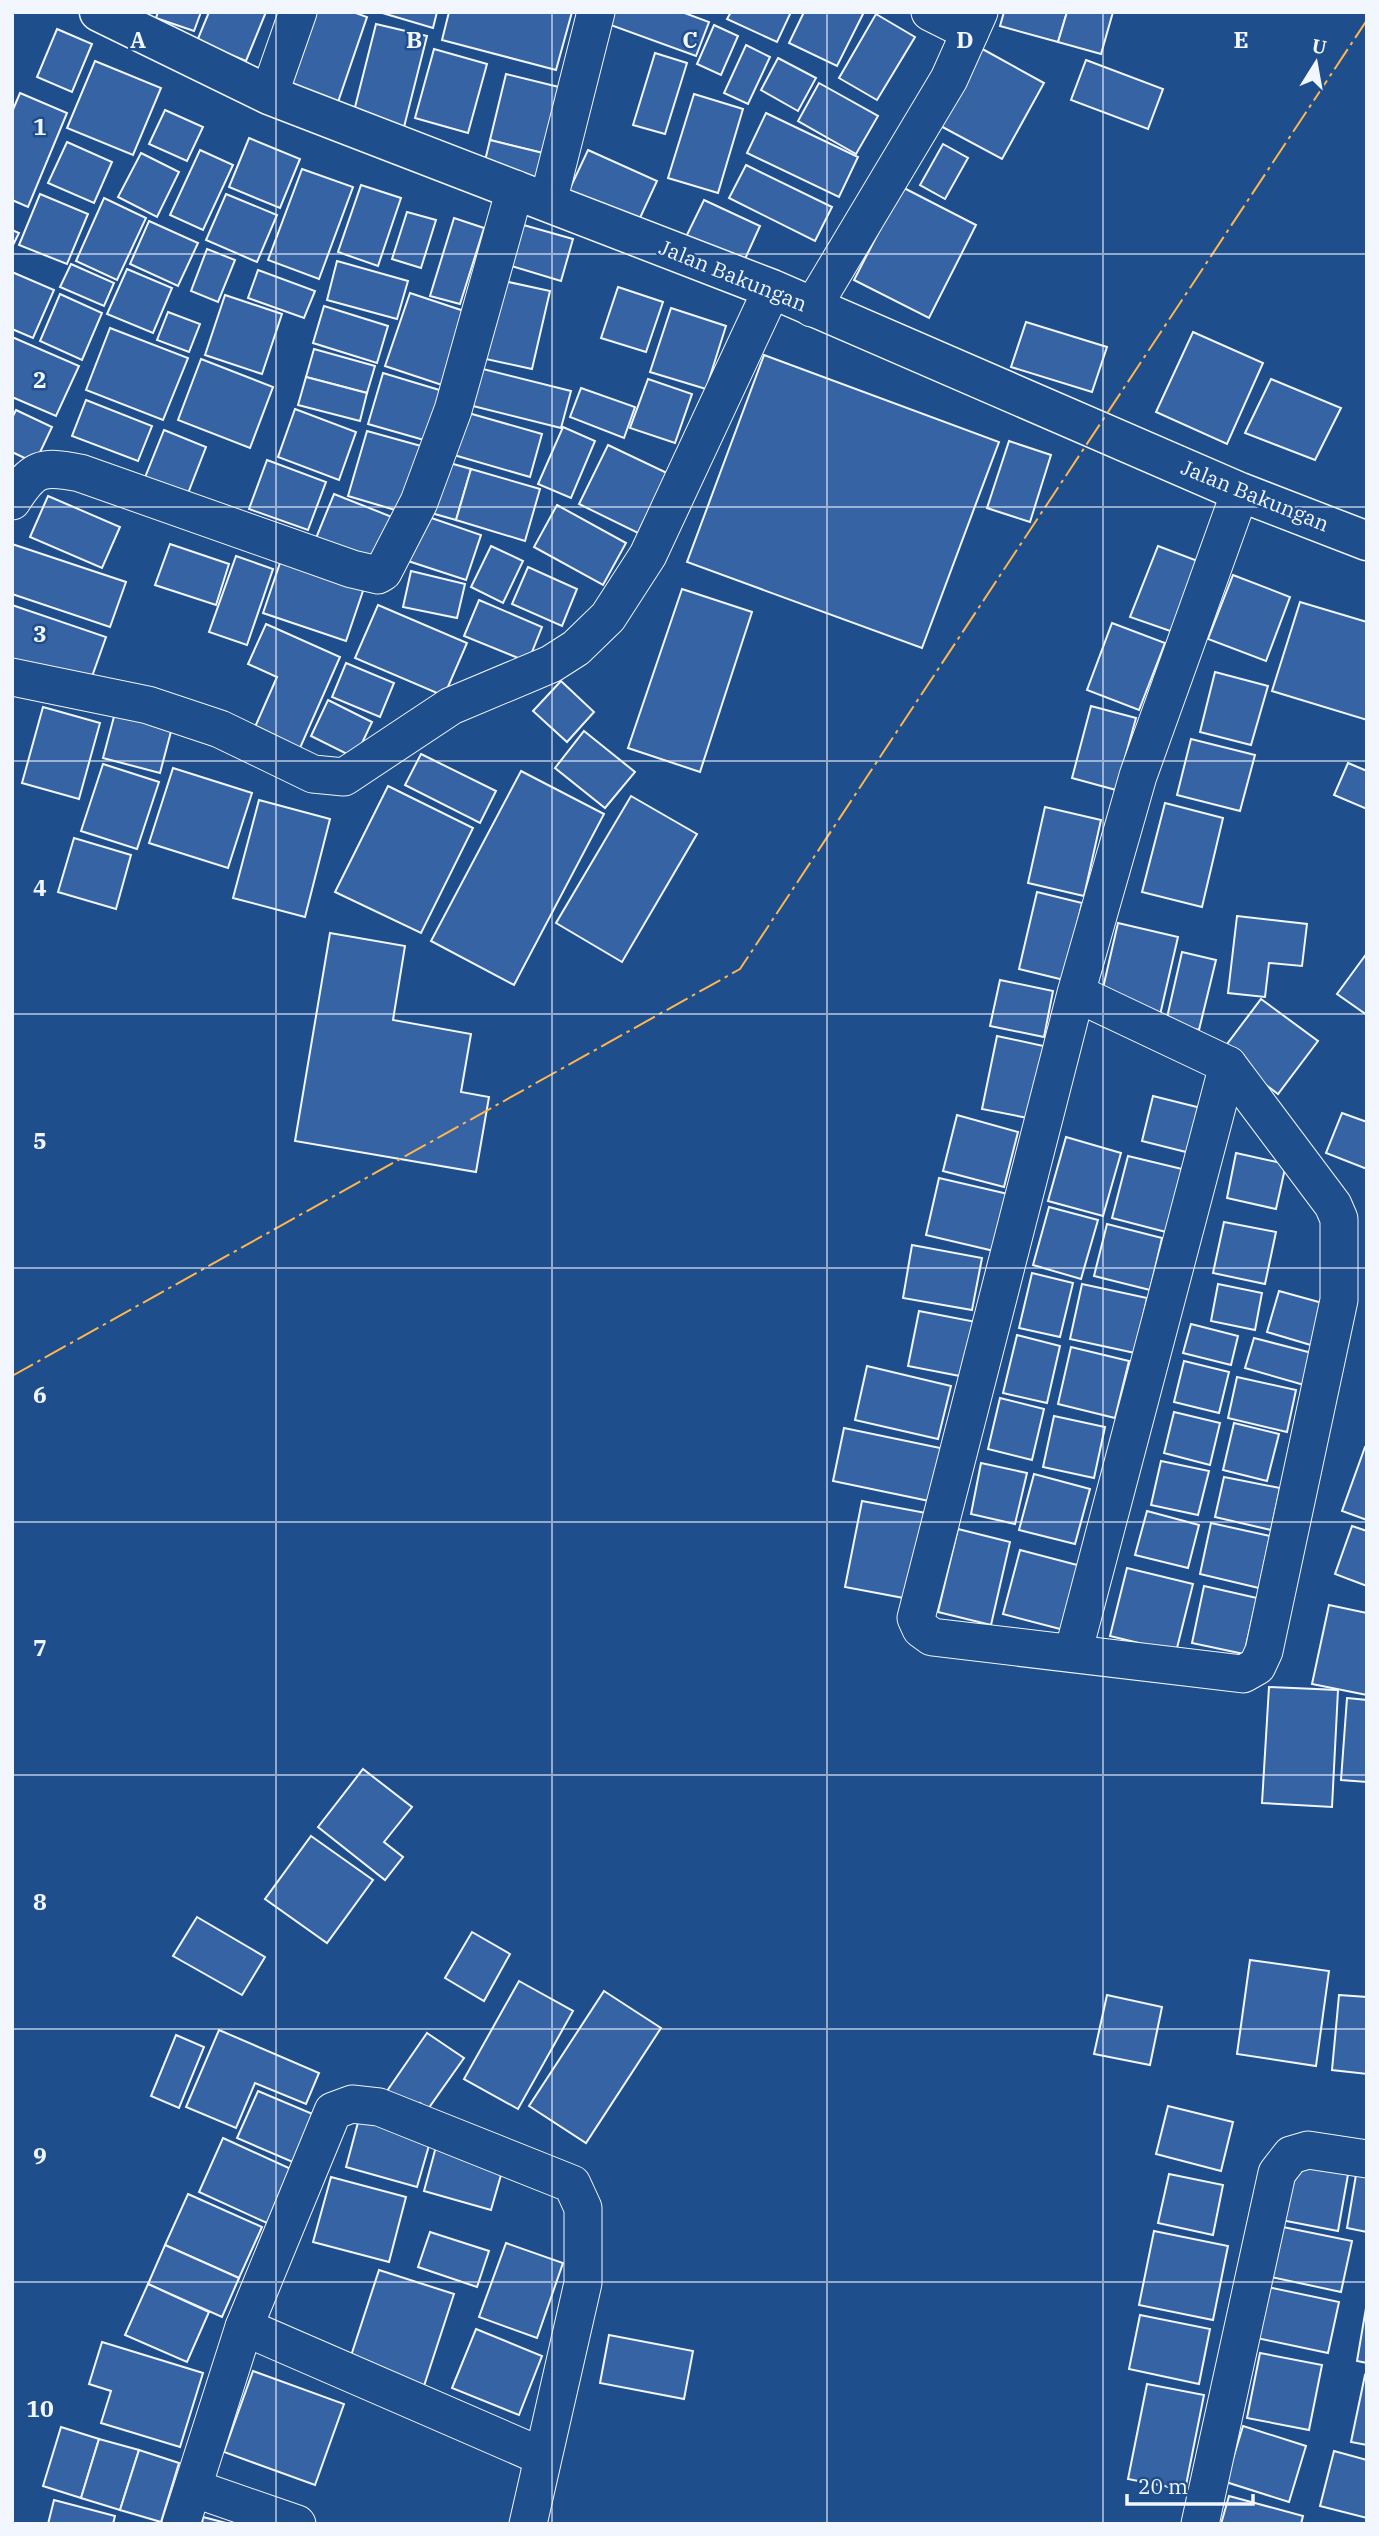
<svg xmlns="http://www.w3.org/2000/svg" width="1379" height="2536" font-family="'IBM Plex Serif',serif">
	<rect width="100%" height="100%" fill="#1f4e8c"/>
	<g fill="#3563a3" stroke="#f2f6ff" stroke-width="2">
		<path d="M158,12H201L194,31L156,18Z"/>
		<path d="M209,12H266L246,61L197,41Z"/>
		<path d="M306,12H353L367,17L337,105L281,87Z"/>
		<path d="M379,12H437L433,28Z"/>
		<path d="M449,12H572L556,70L442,40Z"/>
		<path d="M609,12H682L709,22L696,56L605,23Z"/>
		<path d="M731,12H791L777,42L727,19Z"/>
		<path d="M804,12H864L837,66L789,43Z"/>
		<path d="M1004,12H1067L1058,42L1000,26Z"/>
		<path d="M1067,12H1113L1101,54L1058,42Z"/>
		<path d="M876,14L915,37L877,100L839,78Z"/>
		<path d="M376,24L427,36L403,131L352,119Z"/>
		<path d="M714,25L738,36L721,75L697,64Z"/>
		<path d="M57,29L92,44L72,92L37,77Z"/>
		<path d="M746,45L770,57L748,104L724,93Z"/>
		<path d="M977,46L1044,83L1002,159L935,123Z"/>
		<path d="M434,49L487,64L468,133L415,118Z"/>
		<path d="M655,53L687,63L665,134L633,125Z"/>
		<path d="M778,58L816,78L798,111L761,90Z"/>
		<path d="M1086,60L1163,89L1148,129L1071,100Z"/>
		<path d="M95,61L161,88L133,155L67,128Z"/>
		<path d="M506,74L563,88L547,154L490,140Z"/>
		<path d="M819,83L878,116L856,154L798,121Z"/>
		<path d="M20,93L67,113L28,207L12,200V112Z"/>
		<path d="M694,94L743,109L718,193L668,178Z"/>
		<path d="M165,110L203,127L187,161L149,144Z"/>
		<path d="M766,113L858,157L839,197L747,153Z"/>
		<path d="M249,138L300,159L280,208L229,187Z"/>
		<path d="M490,140L547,154L539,187L482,173Z"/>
		<path d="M67,142L112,162L94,203L48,183Z"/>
		<path d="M943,144L968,158L945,199L920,185Z"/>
		<path d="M200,150L233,165L203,230L170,215Z"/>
		<path d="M588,150L657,181L634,231L565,199Z"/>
		<path d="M141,153L179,172L157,217L118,197Z"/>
		<path d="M746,165L832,207L815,241L729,198Z"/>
		<path d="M302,169L353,187L319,279L268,260Z"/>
		<path d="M361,185L401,198L378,266L338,252Z"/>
		<path d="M902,187L976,225L929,318L854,280Z"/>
		<path d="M40,194L88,214L67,264L19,245Z"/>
		<path d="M226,194L277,215L257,262L206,240Z"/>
		<path d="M104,198L146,218L117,280L76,261Z"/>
		<path d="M704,200L760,226L740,270L683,243Z"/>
		<path d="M407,212L436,220L421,268L392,259Z"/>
		<path d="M454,218L484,228L460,304L430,296Z"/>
		<path d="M149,221L198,243L178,286L130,264Z"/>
		<path d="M520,224L573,239L561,281L508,265Z"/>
		<path d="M12,230L19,233L12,247Z"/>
		<path d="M207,249L235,260L218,302L191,291Z"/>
		<path d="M337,261L408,281L397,319L327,300Z"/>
		<path d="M71,264L114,283L104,306L60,287Z"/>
		<path d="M127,269L172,288L153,333L107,314Z"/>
		<path d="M258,270L315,291L304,318L248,298Z"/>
		<path d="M12,272L54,290L33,338L12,329Z"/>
		<path d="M504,281L550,291L532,369L486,359Z"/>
		<path d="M618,287L663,302L646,352L601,338Z"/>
		<path d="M410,293L467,312L442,385L385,366Z"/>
		<path d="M60,294L102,313L82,360L40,341Z"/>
		<path d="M225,295L282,314L262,374L205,355Z"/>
		<path d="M324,306L388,326L377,363L313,343Z"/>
		<path d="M671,308L726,326L706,389L650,372Z"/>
		<path d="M168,312L200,324L189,352L157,340Z"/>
		<path d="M1026,322L1107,347L1092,392L1011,367Z"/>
		<path d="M110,328L188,358L163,420L86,390Z"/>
		<path d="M1193,332L1263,363L1227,444L1156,412Z"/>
		<path d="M12,337L79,366L56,416L12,397Z"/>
		<path d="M314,349L375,366L367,393L306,377Z"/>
		<path d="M764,355L999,442L922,648L687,562Z"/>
		<path d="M201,359L273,387L250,448L178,420Z"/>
		<path d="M471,366L571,391L561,428L461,403Z"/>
		<path d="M383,373L446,392L431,442L368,424Z"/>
		<path d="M306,377L367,393L360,421L298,405Z"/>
		<path d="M648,379L692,394L675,443L630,428Z"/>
		<path d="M1271,379L1341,408L1315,460L1245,433Z"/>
		<path d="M581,388L635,407L624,438L570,417Z"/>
		<path d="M86,400L152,426L138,461L72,436Z"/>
		<path d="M295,409L356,432L339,480L278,457Z"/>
		<path d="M16,410L52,427L35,463L12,452V418Z"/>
		<path d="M458,410L542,434L530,477L447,453Z"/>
		<path d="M563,427L595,441L571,498L538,484Z"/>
		<path d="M164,430L206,447L185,501L142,485Z"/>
		<path d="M367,431L421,446L402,512L348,496Z"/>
		<path d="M1009,441L1051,455L1030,522L987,508Z"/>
		<path d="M608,445L667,473L638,533L579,504Z"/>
		<path d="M267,460L326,482L308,530L249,509Z"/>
		<path d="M439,460L471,469L456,520L424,511Z"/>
		<path d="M471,469L540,489L525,541L456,520Z"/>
		<path d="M334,494L392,517L372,567L314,543Z"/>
		<path d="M48,496L120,527L102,568L30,537Z"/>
		<path d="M557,505L626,543L603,585L534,547Z"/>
		<path d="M417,513L481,535L466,580L402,559Z"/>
		<path d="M12,544L126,582L110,627L12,594Z"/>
		<path d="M170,544L229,564L216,605L155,585Z"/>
		<path d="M491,546L523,561L503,603L471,587Z"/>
		<path d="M1158,546L1203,563L1176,633L1130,617Z"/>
		<path d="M236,556L273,569L247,645L209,632Z"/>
		<path d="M281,560L364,588L346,641L263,613Z"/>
		<path d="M528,567L577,589L562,626L512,604Z"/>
		<path d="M411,571L465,584L457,618L403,607Z"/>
		<path d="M1233,575L1290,597L1266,661L1208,639Z"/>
		<path d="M682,589L752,612L700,772L628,748Z"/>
		<path d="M479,600L542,627L528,662L464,636Z"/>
		<path d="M1300,602L1367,622V720L1272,691Z"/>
		<path d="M12,605L106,637L89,685L12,659Z"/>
		<path d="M378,605L467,643L444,696L355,658Z"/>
		<path d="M1112,623L1165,643L1139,710L1087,690Z"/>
		<path d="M266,624L340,657L300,748L255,727L277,677L248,664Z"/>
		<path d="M346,663L394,683L380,717L332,697Z"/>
		<path d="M1215,672L1268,686L1251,745L1200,732Z"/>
		<path d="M561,681L594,712L567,742L533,711Z"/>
		<path d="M328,700L372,722L355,758L311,736Z"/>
		<path d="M1091,706L1136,718L1116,790L1072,778Z"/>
		<path d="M43,707L100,723L79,799L22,783Z"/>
		<path d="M116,709L173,724L160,773L103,758Z"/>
		<path d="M584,731L635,772L605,808L555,768Z"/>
		<path d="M1191,739L1255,755L1240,811L1177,795Z"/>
		<path d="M421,754L496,791L480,823L405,785Z"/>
		<path d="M1348,763L1367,771V809L1334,795Z"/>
		<path d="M103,764L159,782L137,849L81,831Z"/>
		<path d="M173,768L252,793L228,868L149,843Z"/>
		<path d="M521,771L604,814L514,985L431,941Z"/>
		<path d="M388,786L473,828L421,933L335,892Z"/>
		<path d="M631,796L697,834L622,962L556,923Z"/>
		<path d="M259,800L330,819L305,917L233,898Z"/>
		<path d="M1165,803L1223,818L1202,907L1142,892Z"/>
		<path d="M1045,807L1101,820L1084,896L1028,883Z"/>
		<path d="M74,838L131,855L116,909L58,892Z"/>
		<path d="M1037,892L1082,903L1064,980L1019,969Z"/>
		<path d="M1237,916L1307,924L1302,966L1269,963L1265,997L1228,993Z"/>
		<path d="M1118,923L1178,937L1160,1015L1100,1001Z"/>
		<path d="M330,933L405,946L393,1020L471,1034L461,1092L489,1097L476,1172L295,1141Z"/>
		<path d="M1182,952L1216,960L1199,1030L1166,1022Z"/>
		<path d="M1367,953V1015L1337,994Z"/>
		<path d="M1000,980L1053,991L1044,1037L990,1026Z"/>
		<path d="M1261,999L1318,1041L1278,1094L1221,1052Z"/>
		<path d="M997,1036L1048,1047L1033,1119L982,1109Z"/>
		<path d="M1153,1096L1205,1109L1194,1154L1142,1141Z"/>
		<path d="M1342,1113L1367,1122V1169L1326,1153Z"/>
		<path d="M957,1115L1018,1132L1004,1187L943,1171Z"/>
		<path d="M1066,1137L1121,1153L1103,1216L1048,1201Z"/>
		<path d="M1236,1153L1286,1164L1276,1209L1227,1198Z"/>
		<path d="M1128,1156L1182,1169L1166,1232L1112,1218Z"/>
		<path d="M939,1178L1008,1194L994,1251L926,1235Z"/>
		<path d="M1049,1207L1098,1220L1081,1279L1033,1265Z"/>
		<path d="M1224,1222L1276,1232L1265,1284L1213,1273Z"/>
		<path d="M1107,1224L1162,1238L1150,1290L1094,1276Z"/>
		<path d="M912,1245L982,1258L972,1310L903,1298Z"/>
		<path d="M1032,1273L1073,1283L1060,1337L1019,1328Z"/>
		<path d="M1082,1284L1147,1298L1135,1353L1070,1339Z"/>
		<path d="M1218,1284L1262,1293L1255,1330L1211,1321Z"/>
		<path d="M1279,1291L1326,1304L1314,1346L1267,1332Z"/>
		<path d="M919,1311L976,1322L965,1377L908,1366Z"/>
		<path d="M1191,1324L1238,1336L1231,1365L1183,1353Z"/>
		<path d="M1017,1335L1060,1346L1047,1403L1003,1393Z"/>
		<path d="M1254,1338L1312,1353L1304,1385L1245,1368Z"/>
		<path d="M1071,1347L1129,1361L1115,1418L1058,1404Z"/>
		<path d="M1184,1361L1229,1372L1219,1413L1174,1402Z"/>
		<path d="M867,1366L951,1386L938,1439L855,1420Z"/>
		<path d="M1237,1377L1296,1390L1287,1432L1228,1418Z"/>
		<path d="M1000,1398L1044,1409L1032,1460L988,1449Z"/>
		<path d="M1174,1412L1220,1423L1210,1465L1164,1453Z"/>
		<path d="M1054,1416L1105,1427L1094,1478L1043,1467Z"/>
		<path d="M1234,1423L1279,1434L1267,1481L1223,1470Z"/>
		<path d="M844,1428L945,1449L934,1502L833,1481Z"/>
		<path d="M1365,1447H1367V1520L1342,1511Z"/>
		<path d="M1161,1461L1209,1471L1198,1515L1151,1505Z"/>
		<path d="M981,1463L1027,1473L1015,1524L971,1514Z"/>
		<path d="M1034,1474L1090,1489L1075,1544L1019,1530Z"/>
		<path d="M1224,1477L1280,1488L1271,1530L1215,1517Z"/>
		<path d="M862,1501L926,1513L909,1599L845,1587Z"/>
		<path d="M1147,1511L1199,1525L1188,1568L1135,1555Z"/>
		<path d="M1211,1523L1270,1536L1259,1588L1200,1574Z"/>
		<path d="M1352,1526L1367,1531V1586L1335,1574Z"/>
		<path d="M958,1529L1010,1542L991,1625L938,1612Z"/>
		<path d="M1020,1550L1081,1566L1064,1630L1003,1614Z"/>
		<path d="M1127,1568L1193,1584L1176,1652L1110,1636Z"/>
		<path d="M1204,1586L1257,1598L1244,1654L1192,1643Z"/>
		<path d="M1329,1605L1367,1613V1695L1312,1684Z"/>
		<path d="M1269,1687L1338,1690L1332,1807L1262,1803Z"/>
		<path d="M1347,1698L1367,1700V1782L1341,1780Z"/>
		<path d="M363,1769L412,1807L384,1842L403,1857L385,1880L318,1827Z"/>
		<path d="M311,1836L373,1880L327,1943L265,1899Z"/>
		<path d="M197,1917L265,1957L242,1995L173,1956Z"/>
		<path d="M472,1932L510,1954L484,2001L445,1978Z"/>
		<path d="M1250,1960L1329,1971L1316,2066L1237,2054Z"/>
		<path d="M519,1981L573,2011L518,2109L464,2079Z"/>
		<path d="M604,1991L661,2028L586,2143L529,2106Z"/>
		<path d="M1107,1995L1162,2007L1150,2065L1094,2054Z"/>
		<path d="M1339,1995L1367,1997V2074L1332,2070Z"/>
		<path d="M219,2030L319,2073L306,2104L255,2083L236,2128L186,2107Z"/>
		<path d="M427,2033L464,2058L428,2109L420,2103L415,2110L387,2091Z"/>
		<path d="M176,2035L204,2047L179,2108L151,2096Z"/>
		<path d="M258,2091L315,2115L295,2163L237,2138Z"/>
		<path d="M1168,2106L1233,2122L1221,2171L1156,2154Z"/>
		<path d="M360,2115L432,2135L417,2187L346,2167Z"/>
		<path d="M223,2138L291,2169L267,2223L199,2192Z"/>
		<path d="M437,2143L505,2161L491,2210L424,2191Z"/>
		<path d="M1292,2158L1349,2169L1338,2231L1281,2220Z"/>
		<path d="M1358,2163L1367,2165V2232L1347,2228Z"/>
		<path d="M1169,2174L1223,2185L1213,2235L1158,2223Z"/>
		<path d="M331,2177L406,2197L389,2262L313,2242Z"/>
		<path d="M188,2194L262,2227L239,2278L165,2245Z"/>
		<path d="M1278,2226L1352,2241L1341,2292L1267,2276Z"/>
		<path d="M1154,2231L1228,2246L1213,2320L1139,2305Z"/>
		<path d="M430,2232L489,2251L477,2287L418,2267Z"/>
		<path d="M506,2243L563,2263L537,2338L479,2317Z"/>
		<path d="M165,2245L239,2278L222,2317L148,2284Z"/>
		<path d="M379,2270L454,2294L423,2389L348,2365Z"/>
		<path d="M148,2284L209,2312L187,2362L125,2335Z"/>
		<path d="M1268,2287L1339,2302L1328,2353L1257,2338Z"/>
		<path d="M1366,2308L1367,2309V2363L1357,2361Z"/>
		<path d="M1140,2315L1210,2329L1199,2384L1129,2369Z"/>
		<path d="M476,2329L542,2356L519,2415L452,2388Z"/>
		<path d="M609,2335L693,2351L684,2399L600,2383Z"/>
		<path d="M102,2342L203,2373L180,2447L101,2423L111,2391L89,2384Z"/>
		<path d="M1260,2353L1322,2365L1309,2430L1247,2418Z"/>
		<path d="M253,2371L344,2404L315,2485L224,2452Z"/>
		<path d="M1365,2375L1367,2376V2445L1351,2442Z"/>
		<path d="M1147,2384L1204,2395L1185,2490L1128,2479Z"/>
		<path d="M1243,2426L1306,2446L1289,2502L1226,2482Z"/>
		<path d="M61,2427L99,2439L81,2498L43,2486Z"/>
		<path d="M99,2439L139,2450L120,2510L81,2498Z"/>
		<path d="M139,2450L179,2463L161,2522L120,2510Z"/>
		<path d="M1334,2451L1367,2460V2518L1320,2506Z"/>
		<path d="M1229,2496L1303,2516L1301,2524H1221Z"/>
		<path d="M54,2500L115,2516L113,2524H48Z"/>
		<path d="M203,2517L230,2524H202Z"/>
	</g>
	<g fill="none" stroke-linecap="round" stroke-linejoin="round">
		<g stroke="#f2f6ff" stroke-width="39">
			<g id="minor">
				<path d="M930,12L970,32"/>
				<path d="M269,95L298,12"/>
				<path d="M548,202L596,12"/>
				<path d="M812,308L949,79L979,12"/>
				<path d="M12,501C33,468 41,465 80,473L352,569L378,575L383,572L419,502L453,410L515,189"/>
				<path d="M12,677L148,705L220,729L313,774L344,777L451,706L551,664L576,648L608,617L648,555L772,289"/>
				<path d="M1076,993L1228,1065L1333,1205L1339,1219V1300L1264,1651L1257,1666L1243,1674L932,1637L921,1629L916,1618L1076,993L1138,776L1240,492"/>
				<path d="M1073,1653L1228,1065"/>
				<path d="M244,2327L541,2456"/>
				<path d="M193,2488L297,2524"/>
				<path d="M181,2524L244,2327L333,2111L352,2104L379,2107L572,2184L583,2208V2283L528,2524"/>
				<path d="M1200,2524L1277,2173L1291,2155L1308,2150L1367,2159"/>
			</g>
		</g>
		<g stroke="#f2f6ff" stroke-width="41">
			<path id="secondary" d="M99,12L269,95L772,289L1240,492L1367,541"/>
		</g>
		<use href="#minor" stroke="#1f4e8c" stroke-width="37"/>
		<use href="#secondary" stroke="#1f4e8c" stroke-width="38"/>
		<path stroke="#ffb74d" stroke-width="2" stroke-dasharray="24 5 3.5 5" stroke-linecap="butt" d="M12,1376L740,969L1367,20"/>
	</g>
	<path fill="none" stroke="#f2f6ff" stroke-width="2" stroke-opacity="0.55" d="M276,12V2524M552,12V2524M827,12V2524M1103,12V2524M12,254H1367M12,507H1367M12,761H1367M12,1014H1367M12,1268H1367M12,1522H1367M12,1775H1367M12,2029H1367M12,2282H1367"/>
	<g text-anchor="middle" stroke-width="5" stroke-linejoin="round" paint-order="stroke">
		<g font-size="21" fill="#f2f6ff" stroke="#1f4e8c">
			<text transform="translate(733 276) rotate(22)" y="7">Jalan Bakungan</text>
			<text transform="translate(1255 496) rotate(22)" y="7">Jalan Bakungan</text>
		</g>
	</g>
	<g font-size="23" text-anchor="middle" font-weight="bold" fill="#f2f6ff" stroke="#1f4e8c" stroke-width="5" stroke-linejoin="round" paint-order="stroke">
		<text x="138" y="48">A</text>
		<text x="414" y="48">B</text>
		<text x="690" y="48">C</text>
		<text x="965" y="48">D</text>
		<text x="1241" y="48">E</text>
		<text x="40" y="135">1</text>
		<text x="40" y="388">2</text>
		<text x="40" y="642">3</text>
		<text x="40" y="896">4</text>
		<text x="40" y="1149">5</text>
		<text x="40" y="1403">6</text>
		<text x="40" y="1656">7</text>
		<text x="40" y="1910">8</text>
		<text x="40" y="2164">9</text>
		<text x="40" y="2417">10</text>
	</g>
	<rect width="1379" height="2536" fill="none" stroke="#f2f6ff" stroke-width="28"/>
	<g transform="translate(1316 63) rotate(11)" stroke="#1f4e8c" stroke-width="5" paint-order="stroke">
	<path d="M0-5L12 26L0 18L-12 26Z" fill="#f2f6ff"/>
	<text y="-10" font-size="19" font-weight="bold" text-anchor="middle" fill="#f2f6ff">U</text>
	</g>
	<path d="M1127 2494v10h126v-10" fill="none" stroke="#f2f6ff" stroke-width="3.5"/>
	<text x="1138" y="2494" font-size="21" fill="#f2f6ff" stroke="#1f4e8c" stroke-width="5" paint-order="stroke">20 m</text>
</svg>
